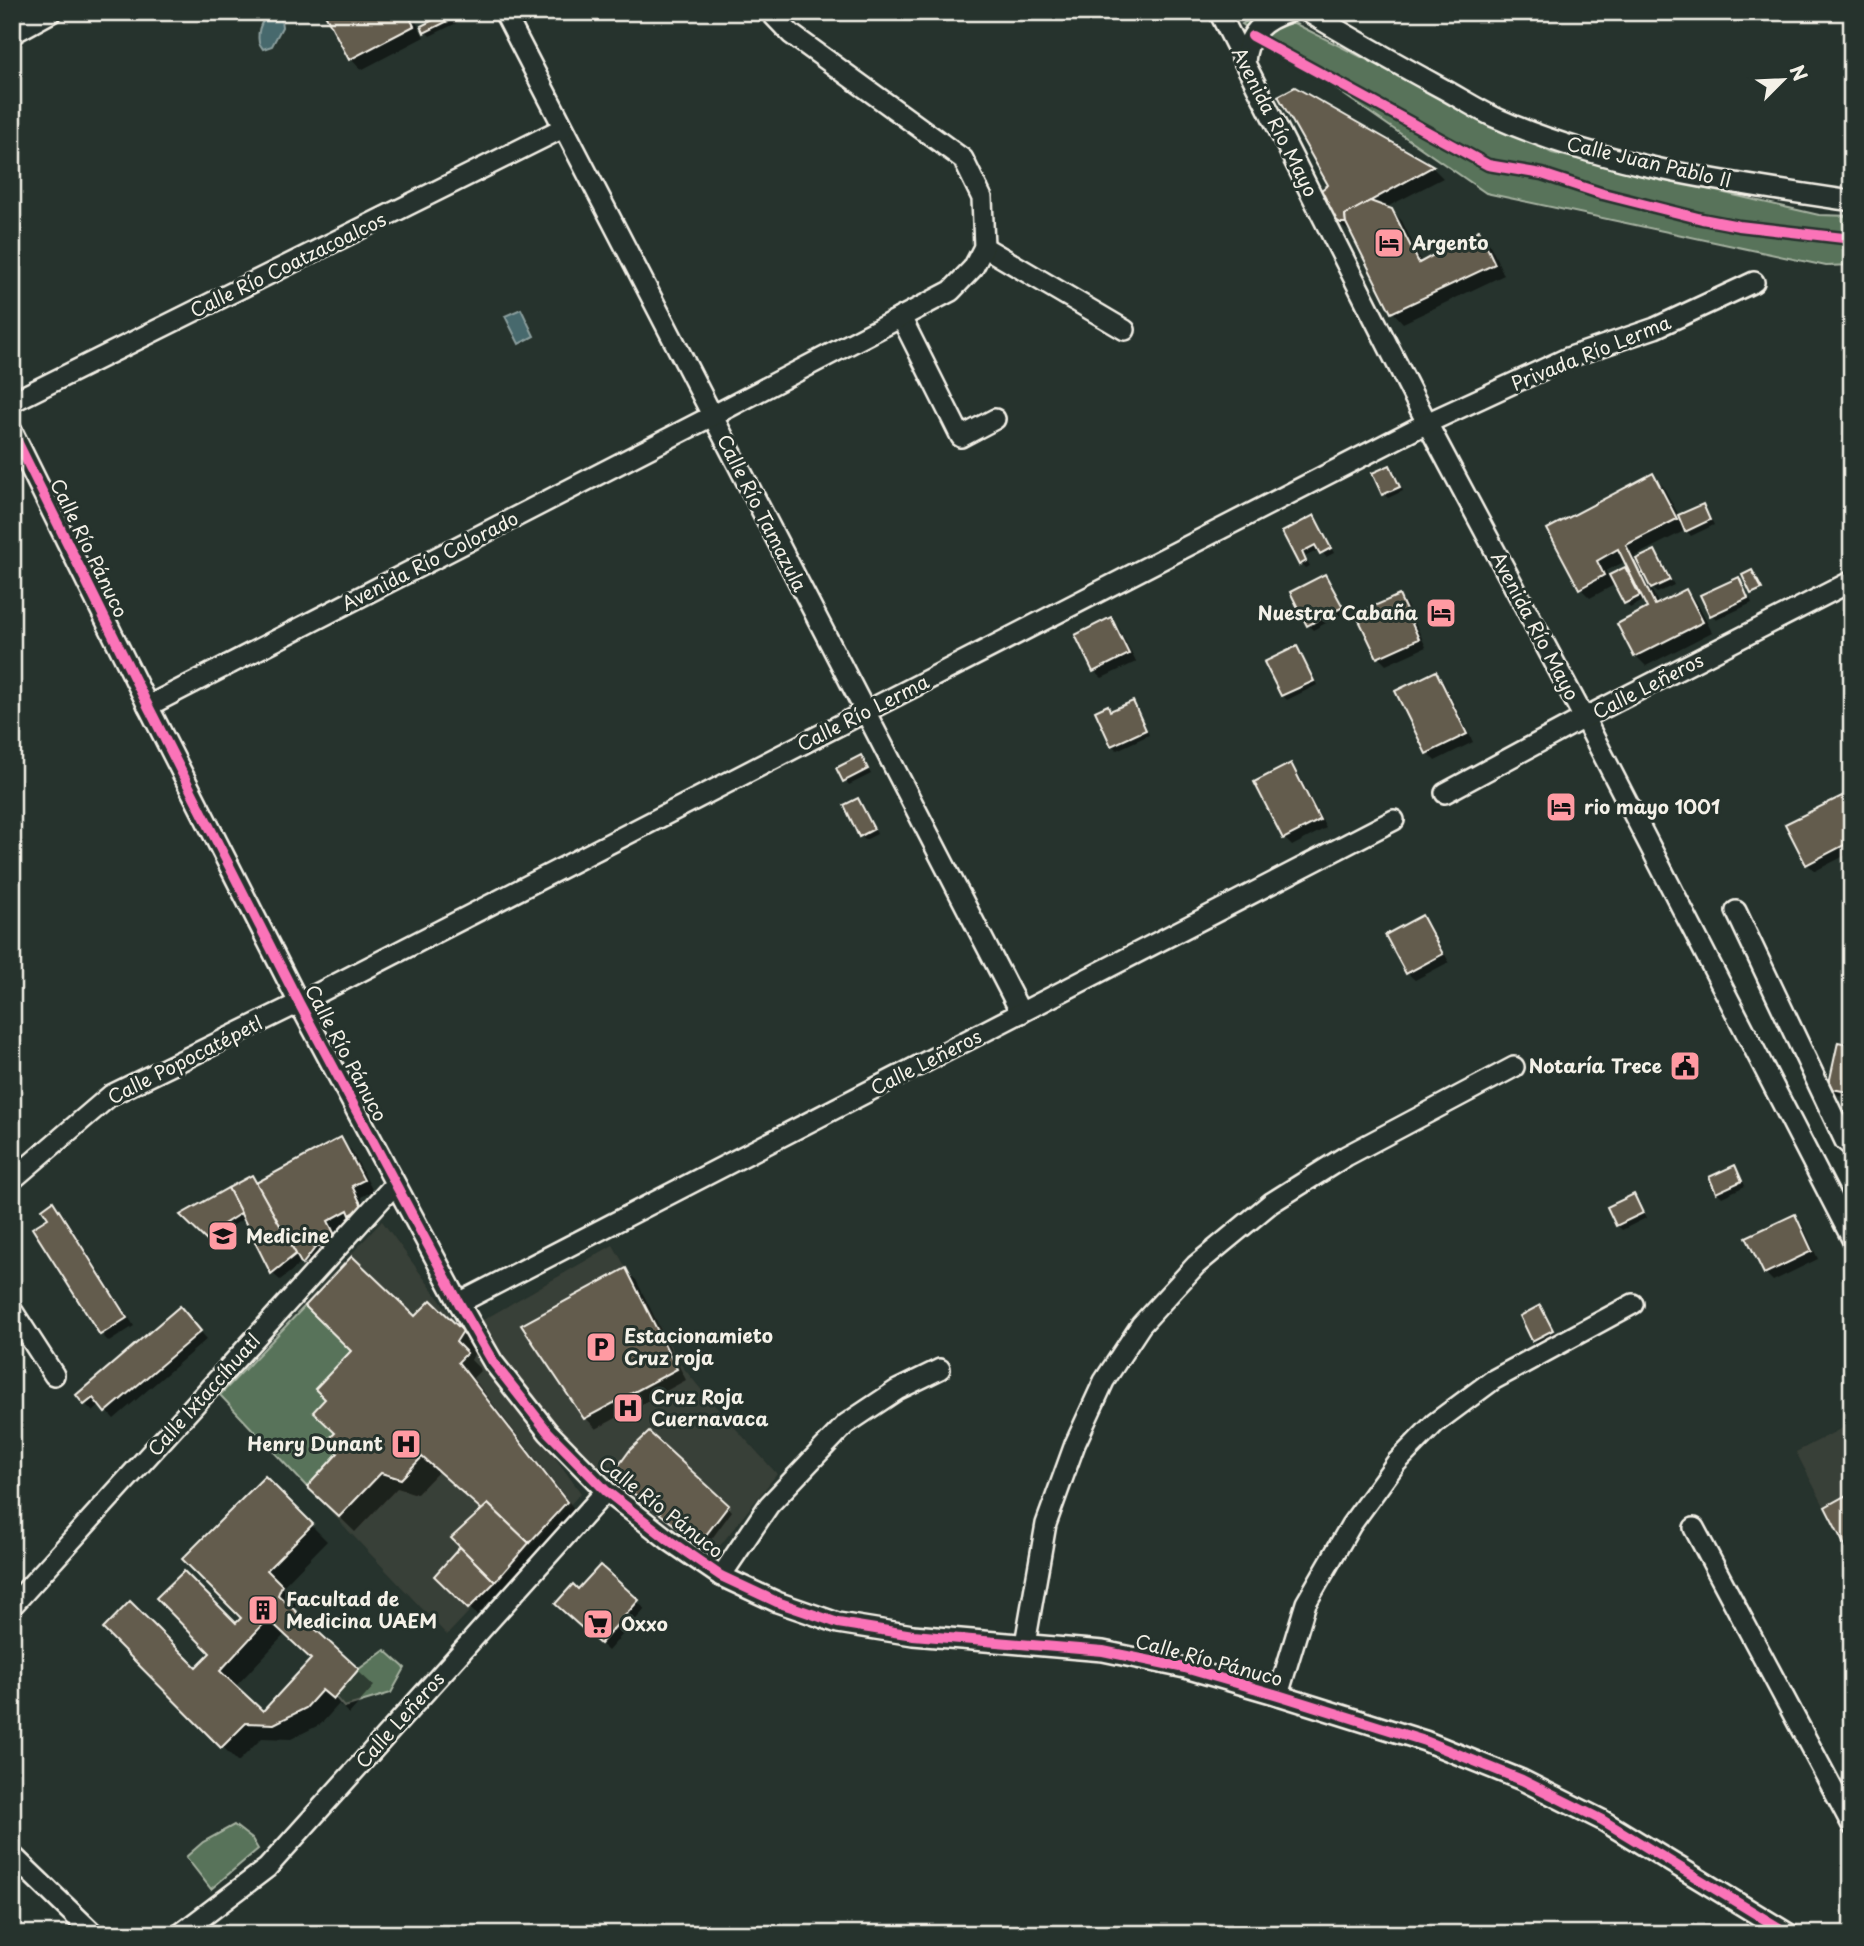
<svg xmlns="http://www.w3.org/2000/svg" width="1864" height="1946" font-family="'Playpen Sans',sans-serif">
	<rect width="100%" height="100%" fill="#26332d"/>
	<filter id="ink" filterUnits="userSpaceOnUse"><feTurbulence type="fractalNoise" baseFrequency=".0143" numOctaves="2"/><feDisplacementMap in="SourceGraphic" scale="14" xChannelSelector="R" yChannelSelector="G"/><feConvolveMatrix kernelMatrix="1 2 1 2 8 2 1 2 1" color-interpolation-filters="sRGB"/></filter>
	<g filter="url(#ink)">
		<g fill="#393f37">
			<path d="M382,1221L581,1493L447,1635L220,1395Z"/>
			<path d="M613,1245L682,1366L708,1398L777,1474L711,1557L560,1435L502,1358L478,1323Z"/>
			<path d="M1852,1423V1560L1796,1452Z"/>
		</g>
		<g fill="#58735a" stroke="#a6b2a1" stroke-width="2">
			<path d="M1262,12H1272L1552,153L1819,215L1852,216V265L1826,266L1486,193L1242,24Z"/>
			<path d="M305,1306L351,1351L315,1389L325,1399L335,1433L326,1442L338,1453L307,1487L220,1395Z"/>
			<path d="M385,1650L405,1668L391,1693L344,1707L335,1697L359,1669Z"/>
			<path d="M234,1825L252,1839L258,1849L211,1889L186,1857L203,1842Z"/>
		</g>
		<g fill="#47696d" stroke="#8c9f9e" stroke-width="2">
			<path d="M273,13L281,19L282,27L272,46L263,49L259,43C257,30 261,19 273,13Z"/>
			<path d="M521,309L534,336L519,344L505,316Z"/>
		</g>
		<g fill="#0007" fill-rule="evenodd">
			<path d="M326,12H411L424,37L361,70L351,59Z"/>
			<path d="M431,12H462L465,19L430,36L426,32L435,21Z"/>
			<path d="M1295,89L1433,168L1443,178L1385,208L1391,210L1402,221L1422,263L1479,232L1489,243L1504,275L1403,323L1393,312L1353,233L1344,228L1333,217L1330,185Z"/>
			<path d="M1390,467L1395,472L1403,491L1388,498L1383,494Z"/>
			<path d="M1653,476L1663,486L1679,516L1702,506L1707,511L1714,525L1691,536L1686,530L1635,556L1638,561L1655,552L1660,557L1674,585L1657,593L1650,587L1659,605L1686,591L1696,601L1712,632L1646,666L1636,656L1649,609L1645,600L1630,608L1626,603L1616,584L1590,598L1580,588L1549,530ZM1626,561L1634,578L1625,569L1609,578L1606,571Z"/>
			<path d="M1313,517L1318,522L1334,553L1326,557L1320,549L1305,557L1310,566L1305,568L1301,564L1284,533Z"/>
			<path d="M1325,576L1329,580L1346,612L1313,630L1308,625Z"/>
			<path d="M1738,579L1743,584L1752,603L1716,620L1712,615Z"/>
			<path d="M1399,597L1406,604L1426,647L1386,665L1378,657Z"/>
			<path d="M1111,619L1118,627L1136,662L1102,678L1094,671Z"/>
			<path d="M1296,648L1301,653L1317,685L1287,700L1282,695L1266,662Z"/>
			<path d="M1436,673L1443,681L1473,742L1435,761L1427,753Z"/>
			<path d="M1132,703L1137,708L1149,735L1117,750L1112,745L1107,707L1112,712Z"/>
			<path d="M861,757L871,774L849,785L845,780Z"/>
			<path d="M1290,766L1298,773L1326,828L1292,846L1284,838Z"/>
			<path d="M1852,793V852L1815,871L1807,864Z"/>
			<path d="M858,800L862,805L877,834L865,840L861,836Z"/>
			<path d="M1422,917L1429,925L1449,962L1415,980L1407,973Z"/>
			<path d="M1852,1047V1098L1838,1095L1830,1087Z"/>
			<path d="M340,1140L351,1150L373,1191L361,1197L372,1219L359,1220L337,1232L345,1247L314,1274L303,1262L280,1280L272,1273L245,1218L216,1236L220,1244L215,1247L183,1216L251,1178L258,1184Z"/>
			<path d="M1734,1167L1739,1172L1745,1186L1722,1197L1717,1192Z"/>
			<path d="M1633,1196L1638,1201L1646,1218L1622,1230L1617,1225Z"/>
			<path d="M53,1204L61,1211L134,1326L109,1342L101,1334L34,1229L51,1218Z"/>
			<path d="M1794,1216L1802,1224L1818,1259L1773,1281L1765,1273Z"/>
			<path d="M625,1270L636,1280L686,1380L596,1429L586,1418L524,1326Z"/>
			<path d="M431,1302L477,1348L471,1360L481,1370L473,1378L582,1519L545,1558L537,1550L477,1615L437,1576L462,1547L483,1511L438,1472L417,1494L397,1488L355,1532L309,1487L341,1454L337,1433L415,1318Z"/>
			<path d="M187,1316L207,1339L114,1419L101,1405L93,1412L78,1396Z"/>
			<path d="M1554,1331L1556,1335L1538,1344L1535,1341Z"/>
			<path d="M649,1435L732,1511L705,1548L617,1480Z"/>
			<path d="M265,1479L327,1541L282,1587L297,1602L293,1611L374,1686L349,1714L339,1704L321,1724L291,1739L262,1738L238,1762L105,1629L196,1670L243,1618ZM285,1634L313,1660L263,1714L235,1687Z"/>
			<path d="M600,1567L645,1609L608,1651L565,1611L578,1591Z"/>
		</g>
		<g fill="#645b4d" stroke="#f4f1e8" stroke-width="2" fill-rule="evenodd">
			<path d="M324,12H407L414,26L349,60Z"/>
			<path d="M429,12H461L462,14L424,33L421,26L433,20Z"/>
			<path d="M1295,87L1434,166L1345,215L1346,223H1341L1332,218L1321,199V190L1328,185L1278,96Z"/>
			<path d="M1370,201L1392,209L1419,263L1479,230L1495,264L1391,313L1346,223L1345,215Z"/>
			<path d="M1390,465L1400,487L1382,495L1372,473Z"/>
			<path d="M1653,473L1677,519L1626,545L1655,605L1686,589L1703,622L1634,657L1617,624L1647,608L1618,549L1597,561L1604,575L1579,589L1547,529Z"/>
			<path d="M1703,504L1710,520L1685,532L1678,515Z"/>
			<path d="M1314,515L1331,548L1320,554L1315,545L1302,552L1306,561L1299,565L1282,532Z"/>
			<path d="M1655,550L1670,580L1651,589L1636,559Z"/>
			<path d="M1625,567L1640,596L1624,604L1609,575Z"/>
			<path d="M1752,570L1762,589L1751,594L1742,575Z"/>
			<path d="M1325,574L1343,607L1307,626L1290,592Z"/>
			<path d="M1739,577L1748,598L1710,616L1700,595Z"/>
			<path d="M1399,595L1419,639L1377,658L1356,614Z"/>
			<path d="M1111,617L1129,654L1093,672L1075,635Z"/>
			<path d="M1297,646L1314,681L1281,696L1264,662Z"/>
			<path d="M1436,671L1467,734L1426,754L1395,691Z"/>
			<path d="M1133,701L1146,730L1111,746L1095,711L1108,705L1110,711Z"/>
			<path d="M861,755L868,769L843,782L836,768Z"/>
			<path d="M1291,763L1320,820L1283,839L1254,782Z"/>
			<path d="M1852,791V841L1806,865L1785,824Z"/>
			<path d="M858,798L874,829L859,837L844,805Z"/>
			<path d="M1422,915L1443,954L1406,974L1385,935Z"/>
			<path d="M1838,1042L1852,1045V1093L1828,1088Z"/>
			<path d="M341,1137L364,1180L352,1186L363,1208L350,1215L348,1210L328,1221L336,1237L315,1248L302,1265L256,1183Z"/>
			<path d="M1735,1165L1742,1181L1716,1193L1709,1177Z"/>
			<path d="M252,1175L296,1254L271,1274L228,1188Z"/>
			<path d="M228,1188L241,1213L213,1231L216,1239L209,1243L180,1215Z"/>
			<path d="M1634,1194L1643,1213L1616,1226L1607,1207Z"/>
			<path d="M53,1201L127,1318L100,1335L32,1228L48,1218L42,1209Z"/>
			<path d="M1795,1214L1812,1251L1764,1274L1746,1237Z"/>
			<path d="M352,1256L415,1316L431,1300L463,1331L456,1342L467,1353L458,1362L567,1502L529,1543L488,1504L482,1510L422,1457L401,1479L381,1473L339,1517L307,1487L338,1453L326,1442L335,1433L313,1412L325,1399L315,1389L351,1351L305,1306Z"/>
			<path d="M626,1268L677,1369L584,1419L521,1325Z"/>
			<path d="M1540,1305L1553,1330L1532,1341L1520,1316Z"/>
			<path d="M180,1306L201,1331L105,1413L93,1398L84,1405L76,1395Z"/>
			<path d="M649,1432L729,1505L699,1544L611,1476L630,1450Z"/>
			<path d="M265,1476L313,1524L267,1570L282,1585L278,1595L359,1669L333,1699L322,1690L306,1708L274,1724L246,1723L221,1748L103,1629L130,1601L196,1667L210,1653L156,1598L184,1571L236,1623L241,1618L182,1559ZM268,1619L311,1659L263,1711L220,1671Z"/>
			<path d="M1852,1492V1560L1825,1507Z"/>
			<path d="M488,1504L529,1543L495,1582L451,1538Z"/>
			<path d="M460,1547L495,1582L468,1609L434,1576Z"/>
			<path d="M600,1565L639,1600L600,1644L555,1604L573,1584L578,1589Z"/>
		</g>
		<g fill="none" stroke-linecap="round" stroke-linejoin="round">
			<g stroke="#f4f1e8" stroke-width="24">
				<g id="minor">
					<path d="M504,12L1021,1013"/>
					<path d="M1219,12L1427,423L1584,718L1852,1239"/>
					<path d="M1308,12C1351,38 1394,62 1438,86C1457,96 1475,108 1494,117C1602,166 1735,184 1852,201"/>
					<path d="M12,34L52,12"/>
					<path d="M1245,62C1247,34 1262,20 1289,12"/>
					<path d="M984,247L1125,330"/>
					<path d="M901,317L961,437L995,419"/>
					<path d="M12,402L563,128"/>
					<path d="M12,431L148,706L299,1003L459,1303L493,1362L548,1432L606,1491L670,1541L721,1576L777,1602L838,1623L913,1635L1103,1651L1185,1668L1278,1695L1425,1741L1522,1780L1602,1820L1789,1934"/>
					<path d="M148,706L712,416L951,291L973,268L984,247L982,198L963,159L791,34L770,12"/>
					<path d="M1445,793L1584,718L1852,581"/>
					<path d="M1736,911L1845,1141L1852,1147"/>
					<path d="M12,1180L111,1095L299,1003L1427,423L1570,357L1655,328L1754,282"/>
					<path d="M459,1303L1394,820"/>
					<path d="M12,1310L54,1375"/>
					<path d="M1694,1528L1852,1825"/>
					<path d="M721,1576L769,1505L846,1424L897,1390L940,1369"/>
					<path d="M12,1606L395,1184"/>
					<path d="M1025,1644L1046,1524L1075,1444L1104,1381L1141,1325L1196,1265L1271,1203L1346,1156L1514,1067"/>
					<path d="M1278,1695L1306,1603L1351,1525L1396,1463L1435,1423L1493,1380L1633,1304"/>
					<path d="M12,1855L94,1934"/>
					<path d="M180,1934L267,1868L606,1491"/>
				</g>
			</g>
			<use href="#minor" stroke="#26332d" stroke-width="19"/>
			<g stroke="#26332d" stroke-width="15">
				<g id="cycleway">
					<path d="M1252,36L1488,165L1542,174L1603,194L1702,219L1739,226L1852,239"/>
					<path d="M12,431L148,706L299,1003L459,1303L493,1362L548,1432L606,1491L670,1541L721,1576L777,1602L838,1623L913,1635L1103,1651L1185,1668L1278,1695L1425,1741L1522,1780L1602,1820L1789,1934"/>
				</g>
			</g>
			<use href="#cycleway" stroke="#fb73b8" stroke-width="10"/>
		</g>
	</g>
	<defs>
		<g id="hotel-square" transform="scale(1.575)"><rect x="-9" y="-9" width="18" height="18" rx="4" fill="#ff9aa2" stroke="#26332d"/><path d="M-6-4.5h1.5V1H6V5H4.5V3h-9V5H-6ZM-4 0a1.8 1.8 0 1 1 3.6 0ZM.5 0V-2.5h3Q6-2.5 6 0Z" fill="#111"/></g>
		<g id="civic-square" transform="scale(1.575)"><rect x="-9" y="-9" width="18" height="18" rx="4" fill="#ff9aa2" stroke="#26332d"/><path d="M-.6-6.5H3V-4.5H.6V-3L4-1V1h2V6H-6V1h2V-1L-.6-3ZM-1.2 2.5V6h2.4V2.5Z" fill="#111"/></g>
		<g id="university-square" transform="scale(1.575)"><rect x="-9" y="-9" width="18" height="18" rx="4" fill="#ff9aa2" stroke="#26332d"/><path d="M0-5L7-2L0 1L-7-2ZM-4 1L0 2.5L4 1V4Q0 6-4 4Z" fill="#111"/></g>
		<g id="parking-square" transform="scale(1.575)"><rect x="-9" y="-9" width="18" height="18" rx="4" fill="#ff9aa2" stroke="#26332d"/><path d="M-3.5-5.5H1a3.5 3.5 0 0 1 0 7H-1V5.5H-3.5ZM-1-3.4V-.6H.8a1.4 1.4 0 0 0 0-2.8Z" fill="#111"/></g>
		<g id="hospital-square" transform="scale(1.575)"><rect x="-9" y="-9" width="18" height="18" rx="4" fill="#ff9aa2" stroke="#26332d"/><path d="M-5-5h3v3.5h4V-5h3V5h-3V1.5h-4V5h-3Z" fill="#111"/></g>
		<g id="building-square" transform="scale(1.575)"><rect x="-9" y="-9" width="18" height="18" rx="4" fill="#ff9aa2" stroke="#26332d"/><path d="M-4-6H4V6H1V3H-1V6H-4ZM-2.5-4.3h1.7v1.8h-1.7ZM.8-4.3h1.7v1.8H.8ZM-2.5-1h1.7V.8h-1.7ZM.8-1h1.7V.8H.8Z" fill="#111"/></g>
		<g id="supermarket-square" transform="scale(1.575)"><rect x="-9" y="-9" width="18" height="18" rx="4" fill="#ff9aa2" stroke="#26332d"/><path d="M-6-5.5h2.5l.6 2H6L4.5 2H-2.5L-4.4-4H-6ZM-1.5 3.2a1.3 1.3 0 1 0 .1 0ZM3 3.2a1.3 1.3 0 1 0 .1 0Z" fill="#111"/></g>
	</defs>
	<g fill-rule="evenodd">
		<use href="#hotel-square" x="1389" y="243"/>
		<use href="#hotel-square" x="1441" y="613"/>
		<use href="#hotel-square" x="1561" y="807"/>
		<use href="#civic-square" x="1685" y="1066"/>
		<use href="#university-square" x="223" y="1236"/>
		<use href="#parking-square" x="601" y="1347"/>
		<use href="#hospital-square" x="628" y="1408"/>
		<use href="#hospital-square" x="406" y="1444"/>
		<use href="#building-square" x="263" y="1610"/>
		<use href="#supermarket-square" x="598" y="1624"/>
	</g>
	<g text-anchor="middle" stroke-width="6" stroke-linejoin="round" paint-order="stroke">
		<g font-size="19" fill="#f4f1e8" stroke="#26332d">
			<text transform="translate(1275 122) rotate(63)" y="7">Avenida Río Mayo</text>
			<text transform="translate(1649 162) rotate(13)" y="7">Calle Juan Pablo II</text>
			<text transform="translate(288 265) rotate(-26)" y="7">Calle Río Coatzacoalcos</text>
			<text transform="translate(1591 353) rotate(-22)" y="7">Privada Río Lerma</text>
			<text transform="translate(762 513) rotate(63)" y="7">Calle Río Tamazula</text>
			<text transform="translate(89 548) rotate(64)" y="7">Calle Río Pánuco</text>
			<text transform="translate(430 561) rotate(-27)" y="7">Avenida Río Colorado</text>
			<text transform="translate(1535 626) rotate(62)" y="7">Avenida Río Mayo</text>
			<text transform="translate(1648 686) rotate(-27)" y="7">Calle Leñeros</text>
			<text transform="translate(863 713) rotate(-27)" y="7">Calle Río Lerma</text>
			<text transform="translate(346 1053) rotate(62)" y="7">Calle Río Pánuco</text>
			<text transform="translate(185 1060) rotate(-27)" y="7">Calle Popocatépetl</text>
			<text transform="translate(926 1062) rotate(-27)" y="7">Calle Leñeros</text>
			<text transform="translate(204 1395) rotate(-48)" y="7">Calle Ixtaccíhuatl</text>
			<text transform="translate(661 1507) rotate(38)" y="7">Calle Río Pánuco</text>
			<text transform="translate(1209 1660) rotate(15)" y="7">Calle Río Pánuco</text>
			<text transform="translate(400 1720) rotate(-48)" y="7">Calle Leñeros</text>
		</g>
		<g font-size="19" font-weight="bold" fill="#f4f1e8" stroke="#26332d" text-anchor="start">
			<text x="1412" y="250">Argento</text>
			<text x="1418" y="620" text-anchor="end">Nuestra Cabaña</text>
			<text x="1584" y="814">rio mayo 1001</text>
			<text x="1662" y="1073" text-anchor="end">Notaría Trece</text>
			<text x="246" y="1243">Medicine</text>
			<text x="624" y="1343">Estacionamieto<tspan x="624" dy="22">Cruz roja</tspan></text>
			<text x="651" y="1404">Cruz Roja<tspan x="651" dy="22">Cuernavaca</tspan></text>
			<text x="383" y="1451" text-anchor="end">Henry Dunant</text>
			<text x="286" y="1606">Facultad de<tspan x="286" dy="22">Medicina UAEM</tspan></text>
			<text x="621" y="1631">Oxxo</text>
		</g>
	</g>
	<rect width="1864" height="1946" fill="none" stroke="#26332d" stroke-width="42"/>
	<rect x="21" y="21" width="1822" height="1904" fill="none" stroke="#f4f1e8" stroke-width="2.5" filter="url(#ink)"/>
	<g transform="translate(1783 80) rotate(66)" stroke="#26332d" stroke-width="5" paint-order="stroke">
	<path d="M0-5L12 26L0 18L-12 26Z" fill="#f4f1e8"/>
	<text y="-10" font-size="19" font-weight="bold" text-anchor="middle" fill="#f4f1e8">N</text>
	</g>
</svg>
